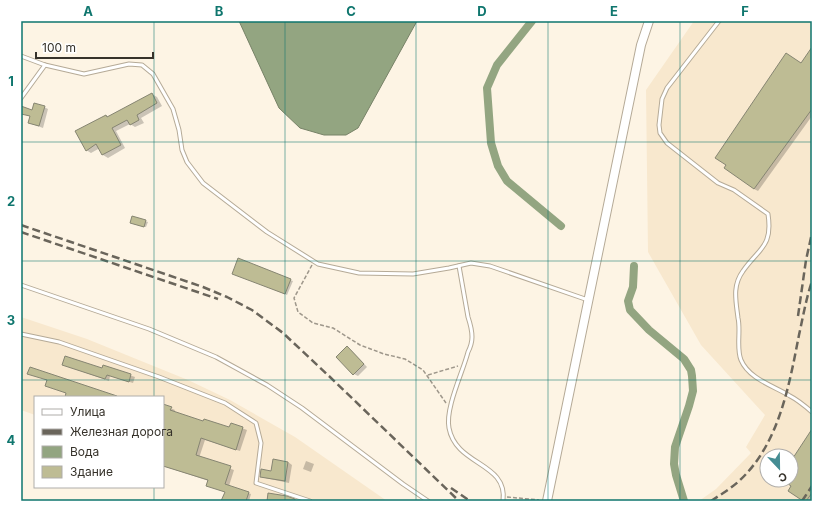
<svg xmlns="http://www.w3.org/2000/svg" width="833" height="522" font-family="Inter,sans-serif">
	<rect width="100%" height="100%" fill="#fdf4e4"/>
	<g fill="#f8e8ce" fill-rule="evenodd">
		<path d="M694,21H812V501H699L716,489L751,453L746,447L765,415L701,345L648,252L646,90ZM767,456H791V480H767Z"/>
		<path d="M21,317L87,339L188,380L230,400L295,437L387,501L222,500L225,491L206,486L207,480L163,466V397H35V415L21,410Z"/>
	</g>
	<path fill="#93a581" stroke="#778267" d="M239,21H417L358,128L346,135H324L300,128L279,108Z"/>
	<g fill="#0003">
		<path d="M812,49V116L758,191L754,189L801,64Z"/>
		<path d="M152,94L157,97L162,106L141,118L144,123L135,127L130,124L116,131L125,148L108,158L103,155L100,148L91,153L86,150L106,116L109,117Z"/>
		<path d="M44,107L48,109L43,128L29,123L31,117L21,113Z"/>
		<path d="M145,221L148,222L146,227L133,224Z"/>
		<path d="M236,274L290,280L293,281L287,295Z"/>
		<path d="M351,350L367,367L358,376L354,374Z"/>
		<path d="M63,365L102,369L103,366L135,377L133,383L110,376L109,381Z"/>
		<path d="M163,405L175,410L174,413L203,422L230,428L231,424L247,430L240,451L205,440L199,458L234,470L229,486L251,494L249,501H225L226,492L209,481L163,466Z"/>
		<path d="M812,433V500L805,501L793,485L785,480H791V462Z"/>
		<path d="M274,460L288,462L292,465L289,483L265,478L261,476L272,472Z"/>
		<path d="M306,461L314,464L311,472L303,469Z"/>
	</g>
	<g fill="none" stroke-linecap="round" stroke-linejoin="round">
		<g stroke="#93a581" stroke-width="8">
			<path d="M532,21L497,65L487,88L491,143L498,166L507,181L561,226"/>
			<path d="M634,266L633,287L628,301L630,310L649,330L684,359L691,370L692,376L693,391L689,406L675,447L674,464L676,475L684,501"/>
		</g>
	</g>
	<g fill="#bebc94" stroke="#868572">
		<path d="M812,47V109L754,189L724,168L726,165L715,158L786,53L801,63Z"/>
		<path d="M152,93L157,103L137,115L139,120L130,125L127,120L112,128L121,145L102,155L96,144L86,151L75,131L106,115L107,117Z"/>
		<path d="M34,103L45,106L39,126L28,123L30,116L21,114V106L32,110Z"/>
		<path d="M132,216L146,220L144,227L130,223Z"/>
		<path d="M238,258L291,279L285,294L232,274Z"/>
		<path d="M347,346L364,364L353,375L336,357Z"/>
		<path d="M65,356L102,368L103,365L131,374L129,382L107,375L105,379L62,365Z"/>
		<path d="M30,367L117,396V397H65L66,393L45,386L47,380L27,374Z"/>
		<path d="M163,404L172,407L170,410L203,421L204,419L229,427L231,423L243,427L236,450L201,438L196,455L231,466L225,484L249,492L246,501H221L225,492L206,486L208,480L163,466Z"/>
		<path d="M812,429V493L806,501H803L788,491L791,486L783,480H791V461Z"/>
		<path d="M273,459L288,462L285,481L260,477L261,469L271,471Z"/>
		<path d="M268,493L287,496L295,499V501H267Z"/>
	</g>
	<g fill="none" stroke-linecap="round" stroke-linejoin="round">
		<g stroke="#b5aa97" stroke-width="5">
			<g id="service">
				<path d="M719,21L667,88L662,99L659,125L660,133L667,143L718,183L734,190L768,214C773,247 759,248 743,271C732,286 736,301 738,318C741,331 736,348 741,360C749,379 774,386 790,396C798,400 805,406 812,412"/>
				<path d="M21,56L45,65L84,74L129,64L142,65L153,74L173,109L179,130L182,150L187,162L203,183L267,232L318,264L359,273L413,274L449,268L471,263L490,266L588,300"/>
				<path d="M21,98L45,65"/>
				<path d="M459,266C462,283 465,300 468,317C470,323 472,331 472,337C472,342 470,348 468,352C463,372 445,408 449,428C456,466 508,462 503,501"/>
				<path d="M21,285L149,329L216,357L267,385L302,408L403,484L428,501"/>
				<path d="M21,334L59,342L159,377L225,403L256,423L261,443L256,483L310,501"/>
			</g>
		</g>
		<g stroke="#b5aa97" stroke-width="10">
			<path id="tertiary" d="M547,501L641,45L649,21"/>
		</g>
		<g stroke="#9e978b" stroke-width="1.5" stroke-dasharray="4 2" stroke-linecap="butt">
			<path d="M312,265L294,298L298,312L313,323L333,328L360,345L384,354L405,359L423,370L446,403"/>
			<path d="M428,375L458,366"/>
			<path d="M507,497L539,500"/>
		</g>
		<use href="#service" stroke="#fff" stroke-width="3"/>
		<use href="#tertiary" stroke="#fff" stroke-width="8"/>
		<g stroke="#6a655b" stroke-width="2.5" stroke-dasharray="8 4" stroke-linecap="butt">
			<path d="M21,225L203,287L227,297L252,310L283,333L330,377L459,501"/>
			<path d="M21,232L218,299"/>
			<path d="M798,316L806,260L812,233"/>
			<path d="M451,488L470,501"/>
			<path d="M711,501C720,495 730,489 738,482C779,445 789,386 799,335C803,317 806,299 812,281"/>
			<path d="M802,501L812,486"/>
		</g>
	</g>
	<path fill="none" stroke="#0f766e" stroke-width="1" stroke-opacity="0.55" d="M154,21V397M285,21V501M416,21V501M548,21V501M680,21V501M21,142H812M21,261H812M21,380H812M154,487V501"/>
	<rect width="833" height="522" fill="none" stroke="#ffffff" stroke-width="44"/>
	<rect x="34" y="396" width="130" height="92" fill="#ffffff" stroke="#afadaa"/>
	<rect x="42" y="409" width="20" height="6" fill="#ffffff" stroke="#afadaa"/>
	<text x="70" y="416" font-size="12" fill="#36322a">Улица</text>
	<rect x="42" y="429" width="20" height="6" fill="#6a655b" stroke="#afadaa"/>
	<text x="70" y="436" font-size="12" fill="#36322a">Железная дорога</text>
	<rect x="42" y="446" width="20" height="12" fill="#93a581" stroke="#afadaa"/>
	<text x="70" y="456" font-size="12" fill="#36322a">Вода</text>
	<rect x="42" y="466" width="20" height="12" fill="#bebc94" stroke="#afadaa"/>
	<text x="70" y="476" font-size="12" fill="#36322a">Здание</text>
	<g transform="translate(779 468) rotate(158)"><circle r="19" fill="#ffffff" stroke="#afadaa"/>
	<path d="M0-3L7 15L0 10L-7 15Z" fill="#458d93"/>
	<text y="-6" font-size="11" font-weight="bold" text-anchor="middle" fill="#36322a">С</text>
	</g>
	<path d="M36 52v6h117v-6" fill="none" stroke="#36322a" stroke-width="2"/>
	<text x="42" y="52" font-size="12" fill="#36322a" stroke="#ffffff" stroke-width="3" paint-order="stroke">100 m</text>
	<rect x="22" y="22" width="789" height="478" fill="none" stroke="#0f766e" stroke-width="1.5"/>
	<g font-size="13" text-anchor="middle" font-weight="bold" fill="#0f766e">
		<text x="88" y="16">A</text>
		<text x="219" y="16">B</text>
		<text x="351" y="16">C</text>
		<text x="482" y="16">D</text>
		<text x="614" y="16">E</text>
		<text x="745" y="16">F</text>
		<text x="11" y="86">1</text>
		<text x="11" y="206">2</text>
		<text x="11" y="325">3</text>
		<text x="11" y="445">4</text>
	</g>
</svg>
